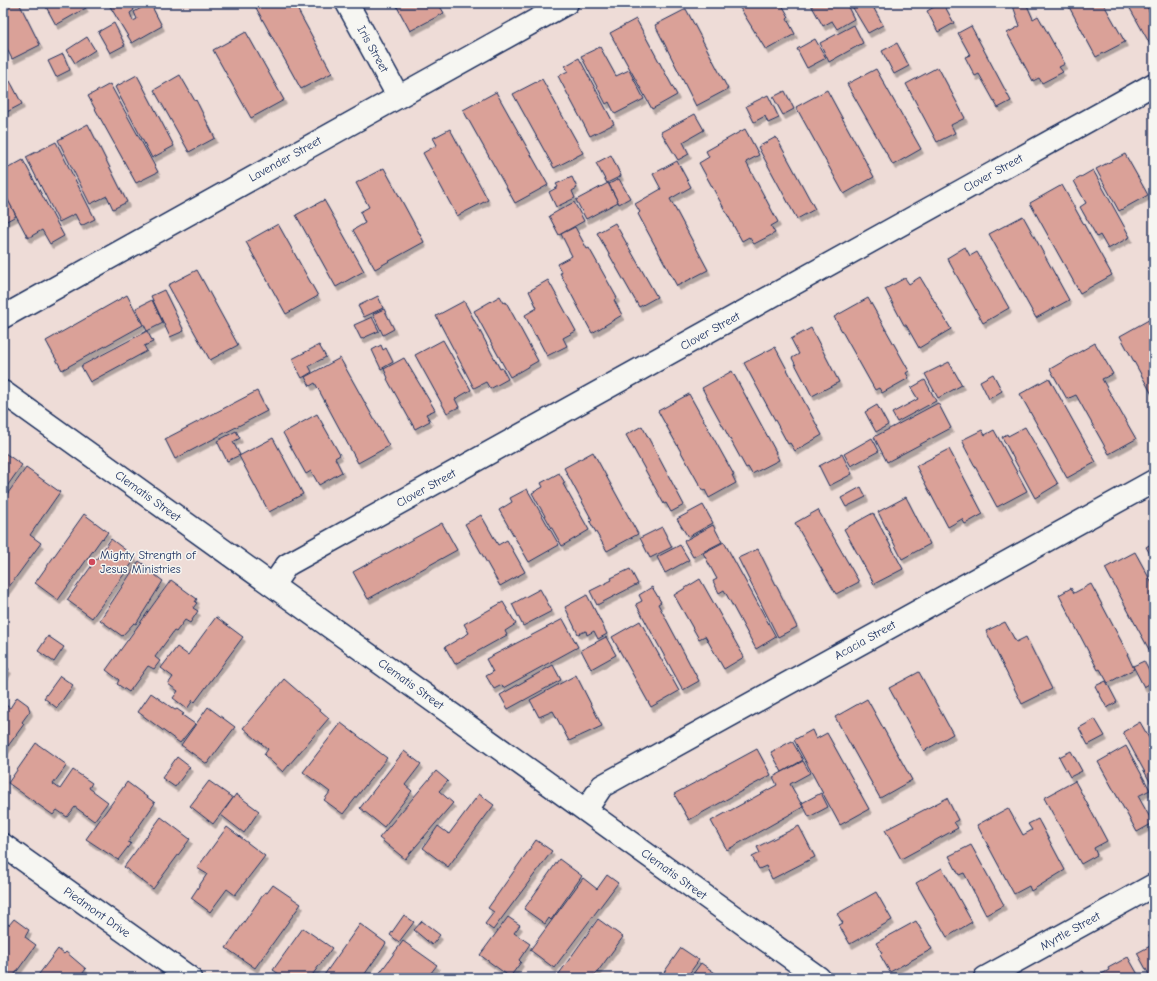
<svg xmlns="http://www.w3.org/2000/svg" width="1157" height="981" font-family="'Comic Neue',sans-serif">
	<defs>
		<filter id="shadow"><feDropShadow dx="2.5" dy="4.5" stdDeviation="0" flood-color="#0004"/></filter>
	</defs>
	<rect width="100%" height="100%" fill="#eedcd7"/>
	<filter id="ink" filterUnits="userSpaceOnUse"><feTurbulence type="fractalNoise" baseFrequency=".025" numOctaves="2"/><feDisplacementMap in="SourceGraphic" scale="8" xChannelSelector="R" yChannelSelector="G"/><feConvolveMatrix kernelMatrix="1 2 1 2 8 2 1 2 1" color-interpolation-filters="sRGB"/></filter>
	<g filter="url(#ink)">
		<g fill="#daa198" stroke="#1b2f5e" filter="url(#shadow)">
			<path d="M3,3H19L40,45L12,59L3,41Z"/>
			<path d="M44,3H83L86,8L56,25Z"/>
			<path d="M108,3H136L131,5L134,10L130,13L133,21L137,19L134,12L150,3L162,26L132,43Z"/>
			<path d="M259,3H294L332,73L301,89L255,6Z"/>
			<path d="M395,3H438L444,13L410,31Z"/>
			<path d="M737,3H781L789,17L787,19L795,34L766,50Z"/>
			<path d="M810,3H846L854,19L837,29L832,21L823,26Z"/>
			<path d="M850,3H875L872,5L883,25L868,33Z"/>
			<path d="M941,3H943L954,23L938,32L927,11Z"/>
			<path d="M1012,3H1026L1033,19L1038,16L1065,64L1059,67L1063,72L1042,83L1039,78L1033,81L1007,33L1020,26Z"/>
			<path d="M1067,3H1103L1125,42L1096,57Z"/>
			<path d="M1127,3H1145L1154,20V42L1150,44Z"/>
			<path d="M686,9L728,89L696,106L655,25Z"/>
			<path d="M636,19L677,95L652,109L610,33Z"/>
			<path d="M114,23L125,45L110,53L98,32Z"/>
			<path d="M854,25L863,43L829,62L820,43Z"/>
			<path d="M971,26L1011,101L998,108L979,74L975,76L965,57L970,55L958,33Z"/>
			<path d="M246,32L284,100L251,118L213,50Z"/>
			<path d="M87,37L95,50L75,63L67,50Z"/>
			<path d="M815,39L826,58L807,68L797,49Z"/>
			<path d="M897,43L909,66L894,74L882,51Z"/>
			<path d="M600,47L616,76L629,70L644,99L615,114L609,102L606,104L581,56Z"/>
			<path d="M63,54L70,70L56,77L48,61Z"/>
			<path d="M579,58L614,124L590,136L558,76L568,71L565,66Z"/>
			<path d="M938,67L965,118L951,125L955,133L937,142L906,84Z"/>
			<path d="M876,69L921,149L893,165L847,84Z"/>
			<path d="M137,75L174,146L152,158L115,87Z"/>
			<path d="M180,75L195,101L196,100L215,138L189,152L154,90Z"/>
			<path d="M542,79L583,153L554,168L513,94Z"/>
			<path d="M10,81L22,104L3,114V100L5,99L3,95V85Z"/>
			<path d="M110,84L158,172L136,183L88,96Z"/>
			<path d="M827,90L874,177L844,194L796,107Z"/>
			<path d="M785,91L794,109L783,115L773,97Z"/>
			<path d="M496,92L548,185L515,203L463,110Z"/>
			<path d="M768,95L779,118L768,123L765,116L754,122L746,106Z"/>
			<path d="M695,114L704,130L683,142L689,154L678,160L661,132Z"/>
			<path d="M88,124L127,202L113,209L107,196L90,204L58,140Z"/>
			<path d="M450,129L488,200L457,216L423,153L437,145L433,138Z"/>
			<path d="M745,129L759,155L746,162L778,222L771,226L775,233L754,244L749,237L742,241L699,163L709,157L706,151Z"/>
			<path d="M776,137L815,209L797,219L758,147Z"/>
			<path d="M56,142L95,219L81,226L75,214L59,222L26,157Z"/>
			<path d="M1125,154L1148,195L1119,211L1096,169Z"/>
			<path d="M611,155L621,176L607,183L596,163Z"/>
			<path d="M23,160L64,236L50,244L42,230L28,238L3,191V171Z"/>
			<path d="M677,161L691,187L670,199L708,270L677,286L638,214L640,212L635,204L661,189L653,174Z"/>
			<path d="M384,168L424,242L375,269L353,230L365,223L360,212L369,207L356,183Z"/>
			<path d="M1093,170L1130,237L1108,249L1100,235L1097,237L1080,207L1086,203L1074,181Z"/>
			<path d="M572,177L577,188L572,191L575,198L556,207L549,192L558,187L556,184Z"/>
			<path d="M619,179L630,198L619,204L609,184Z"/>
			<path d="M608,183L618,202L586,219L576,200Z"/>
			<path d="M1062,185L1112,275L1080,293L1030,203Z"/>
			<path d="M6,196L16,216L3,223V197Z"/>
			<path d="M324,200L364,271L336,287L296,215Z"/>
			<path d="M574,202L584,221L559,235L549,216Z"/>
			<path d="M1023,216L1069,300L1036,318L989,234Z"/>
			<path d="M615,223L657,297L639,307L597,233Z"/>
			<path d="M278,224L318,296L286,314L246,242Z"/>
			<path d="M575,227L587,249L589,248L617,298L614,300L622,315L592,333L560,273H562L557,264L572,256L561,234Z"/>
			<path d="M965,247L970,256L977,252L1009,308L983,323L947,258Z"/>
			<path d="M197,270L238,345L210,360L168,285Z"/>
			<path d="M920,277L951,329L919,348L906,325H904L885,289L905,278L909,284Z"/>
			<path d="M548,280L576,331L563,338L567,346L547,356L536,335L535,336L525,315L537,308L529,291Z"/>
			<path d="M164,290L184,331L170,337L151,296Z"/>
			<path d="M127,295L143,325L62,370L46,341Z"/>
			<path d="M378,296L383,308L364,317L358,306Z"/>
			<path d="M500,296L504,303L506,302L538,361L510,377L474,311Z"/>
			<path d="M868,298L909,371L906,373L909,378L882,393L879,388L875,390L834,317Z"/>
			<path d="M152,300L163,323L147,331L136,308Z"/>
			<path d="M464,301L500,369L502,368L508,379L490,389L486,382L474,388L436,316Z"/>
			<path d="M384,309L394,329L383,335L373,314Z"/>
			<path d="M372,317L379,331L361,339L354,325Z"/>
			<path d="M1154,317V398L1120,336Z"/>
			<path d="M811,328L839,382L812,396L792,358L799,354L791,339Z"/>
			<path d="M147,331L153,342L144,346L147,351L90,382L81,366Z"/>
			<path d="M443,340L471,390L455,399L459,407L447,413L415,355Z"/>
			<path d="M1095,343L1113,374L1102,379L1136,439L1109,454L1076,395L1067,399L1050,369Z"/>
			<path d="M319,345L326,357L309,366L312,372L302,378L292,359Z"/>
			<path d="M381,345L383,350L386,348L393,362L381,369L372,350Z"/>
			<path d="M775,347L822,435L795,451L790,443L788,444L744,363Z"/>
			<path d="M340,358L389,446L358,463L315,383L310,386L305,377Z"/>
			<path d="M404,358L435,410L426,414L430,421L415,429L387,379L388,378L384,369Z"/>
			<path d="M949,362L962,385L938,398L925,374Z"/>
			<path d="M732,371L776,452H775L779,460L752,474L748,467L746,468L702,388Z"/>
			<path d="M993,374L1002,391L989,399L980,381Z"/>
			<path d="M1049,378L1096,462L1067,478L1020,394Z"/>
			<path d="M925,380L936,401L897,422L892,413L918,399L911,388Z"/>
			<path d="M257,391L267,411L175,459L165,439Z"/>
			<path d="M689,394L734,475H732L736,483L709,498L705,490L703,491L658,411Z"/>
			<path d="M938,403L951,428L887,462L874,437Z"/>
			<path d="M877,405L888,425L876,432L865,412Z"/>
			<path d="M317,414L340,455L335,458L342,472L319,485L311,471L306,474L283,433Z"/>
			<path d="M642,426L684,505L671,512L666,503L664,504L626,435Z"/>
			<path d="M1025,427L1058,484L1035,498L1002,437L1007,434L1008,436Z"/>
			<path d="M982,430L985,435L994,430L1027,491L997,507L964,446H965L962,440Z"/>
			<path d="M236,431L240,438L233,442L240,455L227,461L217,441Z"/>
			<path d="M273,438L303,494L269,512L239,456Z"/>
			<path d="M872,438L879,451L851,466L844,454Z"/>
			<path d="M949,449L983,514L965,524L962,519L948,527L916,466Z"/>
			<path d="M593,452L638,534L607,551L590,522L592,520L564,468Z"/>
			<path d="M5,453L22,465L3,492V456Z"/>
			<path d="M842,454L852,474L829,486L819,466Z"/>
			<path d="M26,468L60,492L30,535L41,543L3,595V500Z"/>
			<path d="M559,473L565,483L563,484L589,530L562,546L532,493L543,487L541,483Z"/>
			<path d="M861,487L866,497L846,507L841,498Z"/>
			<path d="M527,489L559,545L529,562L499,510L512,502L510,498Z"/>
			<path d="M906,497L930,544L902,559L878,512Z"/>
			<path d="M703,505L713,523L688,537L677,519Z"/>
			<path d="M818,510L859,582L836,594L795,523Z"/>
			<path d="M873,513L903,569L874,584L844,529Z"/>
			<path d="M84,514L108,532L103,539L102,538L58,600L35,583Z"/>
			<path d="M481,515L498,545L507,540L525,572L500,586L465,524Z"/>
			<path d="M442,523L457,550L368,599L353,572Z"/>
			<path d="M713,525L722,542L693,557L684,541Z"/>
			<path d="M662,527L672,547L650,558L640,538Z"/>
			<path d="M111,539L136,558L92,618L67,600Z"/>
			<path d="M724,542L776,637L756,649L724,590L719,593L713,581L717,579L703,553Z"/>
			<path d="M1154,542V561L1146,547Z"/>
			<path d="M680,545L689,560L665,573L657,557Z"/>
			<path d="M758,549L797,627L778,637L738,558Z"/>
			<path d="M1135,552L1154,587V654L1152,655L1105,568Z"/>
			<path d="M139,561L156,573L155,575L163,581L136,624L134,623L122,636L100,620Z"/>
			<path d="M630,569L638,584L597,605L590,591L612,580L611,578Z"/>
			<path d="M700,579L744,657L724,669L705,636L699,639L674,595Z"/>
			<path d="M171,580L197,599L195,602L197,603L193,608L198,611L190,623L185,620L176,632L174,631L155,657L160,661L154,669L148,666L129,692L117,684L119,680L106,670Z"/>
			<path d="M1091,584L1128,654H1127L1134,669L1108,683L1100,669L1098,670L1059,595L1071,588L1074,593Z"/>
			<path d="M652,587L661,602L658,604L699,681L683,690L636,604L642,601L639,595Z"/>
			<path d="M540,589L552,611L523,626L512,604Z"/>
			<path d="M587,595L607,634L598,639L594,631L587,635L586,631L578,634L565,607Z"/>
			<path d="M503,602L516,624L505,631L507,635L455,664L445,647L469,633L464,624Z"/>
			<path d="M216,617L243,637L195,702L193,700L187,709L173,698L178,691L168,684L173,677L161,668L177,647L188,655Z"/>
			<path d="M563,619L578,647L503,688L502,685L494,689L486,676L493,672L486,659Z"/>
			<path d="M640,621L679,691L651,707L612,637Z"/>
			<path d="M1005,622L1016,642L1026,637L1052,689L1022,704L986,631Z"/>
			<path d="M48,636L64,647L54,662L38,651Z"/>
			<path d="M606,637L616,655L591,669L581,650Z"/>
			<path d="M1144,661L1154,681L1144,687L1133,666Z"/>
			<path d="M3,665L9,669L3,678Z"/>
			<path d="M553,665L561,680L508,709L500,695Z"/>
			<path d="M919,672L953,734L924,751L889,688Z"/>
			<path d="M576,675L602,726L569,741L553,711L539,717L530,700Z"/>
			<path d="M60,676L73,685L57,708L44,698Z"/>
			<path d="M284,679L329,718L283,772L264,755L268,749L243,728Z"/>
			<path d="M1106,681L1117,702L1107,708L1095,686Z"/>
			<path d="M151,693L175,710L177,709L184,714L182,715L195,724L180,743L138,712Z"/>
			<path d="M17,697L28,705L30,711L22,722L24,724L3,753V703L10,708Z"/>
			<path d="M867,699L912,780L880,798L835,717Z"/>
			<path d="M208,707L235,727L207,764L181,745Z"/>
			<path d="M1095,719L1105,736L1088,745L1079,728Z"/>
			<path d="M1140,722L1154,747V789L1123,732Z"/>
			<path d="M341,723L387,758L343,814L324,800L330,792L303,772Z"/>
			<path d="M812,730L816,739L827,733L869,809L840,825L794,740Z"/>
			<path d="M792,741L803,760L782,772L771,752Z"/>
			<path d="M36,743L67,765L53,784L60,789L73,770L92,783L89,788L108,802L94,821L75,807L67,817L57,810L53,815L8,783Z"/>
			<path d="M1126,746L1150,790L1138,796L1153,823L1137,832L1098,762Z"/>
			<path d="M757,749L771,775L689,820L674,794Z"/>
			<path d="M404,751L421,764L405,785L412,791L384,827L360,808Z"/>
			<path d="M1071,751L1082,771L1070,777L1059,757Z"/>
			<path d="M177,757L190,767L175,787L162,778Z"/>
			<path d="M803,761L810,773L790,784L803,807L727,850L711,821L777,785L773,777Z"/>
			<path d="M436,771L448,781L439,791L453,803L405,859L379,838Z"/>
			<path d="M209,781L233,798L213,824L190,806Z"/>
			<path d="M1075,781L1107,841L1094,848L1097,855L1081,864L1044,798Z"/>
			<path d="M127,782L155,803L128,842L131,843L118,860L86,839Z"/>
			<path d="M821,793L828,807L809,817L802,803Z"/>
			<path d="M236,794L259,811L244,833L221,815Z"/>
			<path d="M479,794L494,805L448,867L423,848L438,826L449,834Z"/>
			<path d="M947,798L958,820L954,822L958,828L901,859L885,830Z"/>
			<path d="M1008,808L1023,835L1032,830L1028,824L1038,819L1065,870L1031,891L1029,886L1014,894L977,825Z"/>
			<path d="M161,817L190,839L153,889L124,867Z"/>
			<path d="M799,826L815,857L772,879L766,866L759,869L752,857L760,853L757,847Z"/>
			<path d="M227,827L265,856L235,895L227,889L210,912L191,898L207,874L197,868Z"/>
			<path d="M536,840L552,851L493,930L485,924L494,912L488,908Z"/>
			<path d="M971,845L1004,905L986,915L964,873L959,875L949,856Z"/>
			<path d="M559,859L582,876L551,920L549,918L545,924L524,909Z"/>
			<path d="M942,868L972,922L947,937L916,883Z"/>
			<path d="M607,875L618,883L554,968L530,950L583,878L597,889Z"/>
			<path d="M273,885L301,904L255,968L226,948L265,892L267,893Z"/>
			<path d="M876,892L892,920L850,944L839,925L843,923L837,914Z"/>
			<path d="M404,915L414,922L399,942L390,935Z"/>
			<path d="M508,917L520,925L514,933L530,944L519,960L521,962L510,977L480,955Z"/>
			<path d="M14,919L29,930L25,937L36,945L12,978H3V927L6,923L9,925Z"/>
			<path d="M598,919L623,937L593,978H556Z"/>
			<path d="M422,921L440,935L432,945L414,930Z"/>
			<path d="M916,921L932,949L890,972L880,955L882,953L876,943Z"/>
			<path d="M360,924L386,943L383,948L362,978H322Z"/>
			<path d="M303,928L332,948L310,978H285L273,970Z"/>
			<path d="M1154,933V978H1151L1137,953L1154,944L1149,936Z"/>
			<path d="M403,941L437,965L427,978H376Z"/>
			<path d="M681,948L699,960L686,978H660Z"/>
			<path d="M58,949L64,954L66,952L86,969L79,978H36Z"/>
			<path d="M1128,957L1140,978H1094L1109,970L1108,968Z"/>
			<path d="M701,963L718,975L720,978H690Z"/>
			<path d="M1083,971L1087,978H1071Z"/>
		</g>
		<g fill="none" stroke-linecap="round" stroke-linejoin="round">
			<g stroke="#1b2f5e" stroke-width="25">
				<g id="minor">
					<path d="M347,3L398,96"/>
					<path d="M3,317L567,3"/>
					<path d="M3,392L819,978"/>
					<path d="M273,585L287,565L1154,84"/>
					<path d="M586,810L602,786L1154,481"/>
					<path d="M3,845L190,978"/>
					<path d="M985,978L1154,885"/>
				</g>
			</g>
			<use href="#minor" stroke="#f6f6f2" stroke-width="22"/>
		</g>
	</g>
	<circle fill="#d1495b" stroke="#f6f6f2" stroke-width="1.5" cx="92" cy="562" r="4"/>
	<g text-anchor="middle" stroke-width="3" stroke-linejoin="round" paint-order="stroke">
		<g font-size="12" fill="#1b2f5e" stroke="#f6f6f2">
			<text transform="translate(373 49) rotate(61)" y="4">Iris Street</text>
			<text transform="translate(285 159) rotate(-29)" y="4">Lavender Street</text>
			<text transform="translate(993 173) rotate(-29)" y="4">Clover Street</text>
			<text transform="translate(710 331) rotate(-29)" y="4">Clover Street</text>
			<text transform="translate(426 488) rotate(-29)" y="4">Clover Street</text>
			<text transform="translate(148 496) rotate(36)" y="4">Clematis Street</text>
			<text transform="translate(865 640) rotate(-29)" y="4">Acacia Street</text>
			<text transform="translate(411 684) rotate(36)" y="4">Clematis Street</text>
			<text transform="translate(674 874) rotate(36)" y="4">Clematis Street</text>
			<text transform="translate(97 912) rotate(35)" y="4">Piedmont Drive</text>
			<text transform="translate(1070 931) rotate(-29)" y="4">Myrtle Street</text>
		</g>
		<g font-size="12" fill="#1b2f5e" stroke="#f6f6f2" text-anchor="start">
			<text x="100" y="559">Mighty Strength of<tspan x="100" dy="14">Jesus Ministries</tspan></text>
		</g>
	</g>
	<rect width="1157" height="981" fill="none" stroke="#f6f6f2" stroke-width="16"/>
	<rect x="8" y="8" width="1141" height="965" fill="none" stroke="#1b2f5e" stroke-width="1.5" filter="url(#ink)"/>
</svg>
